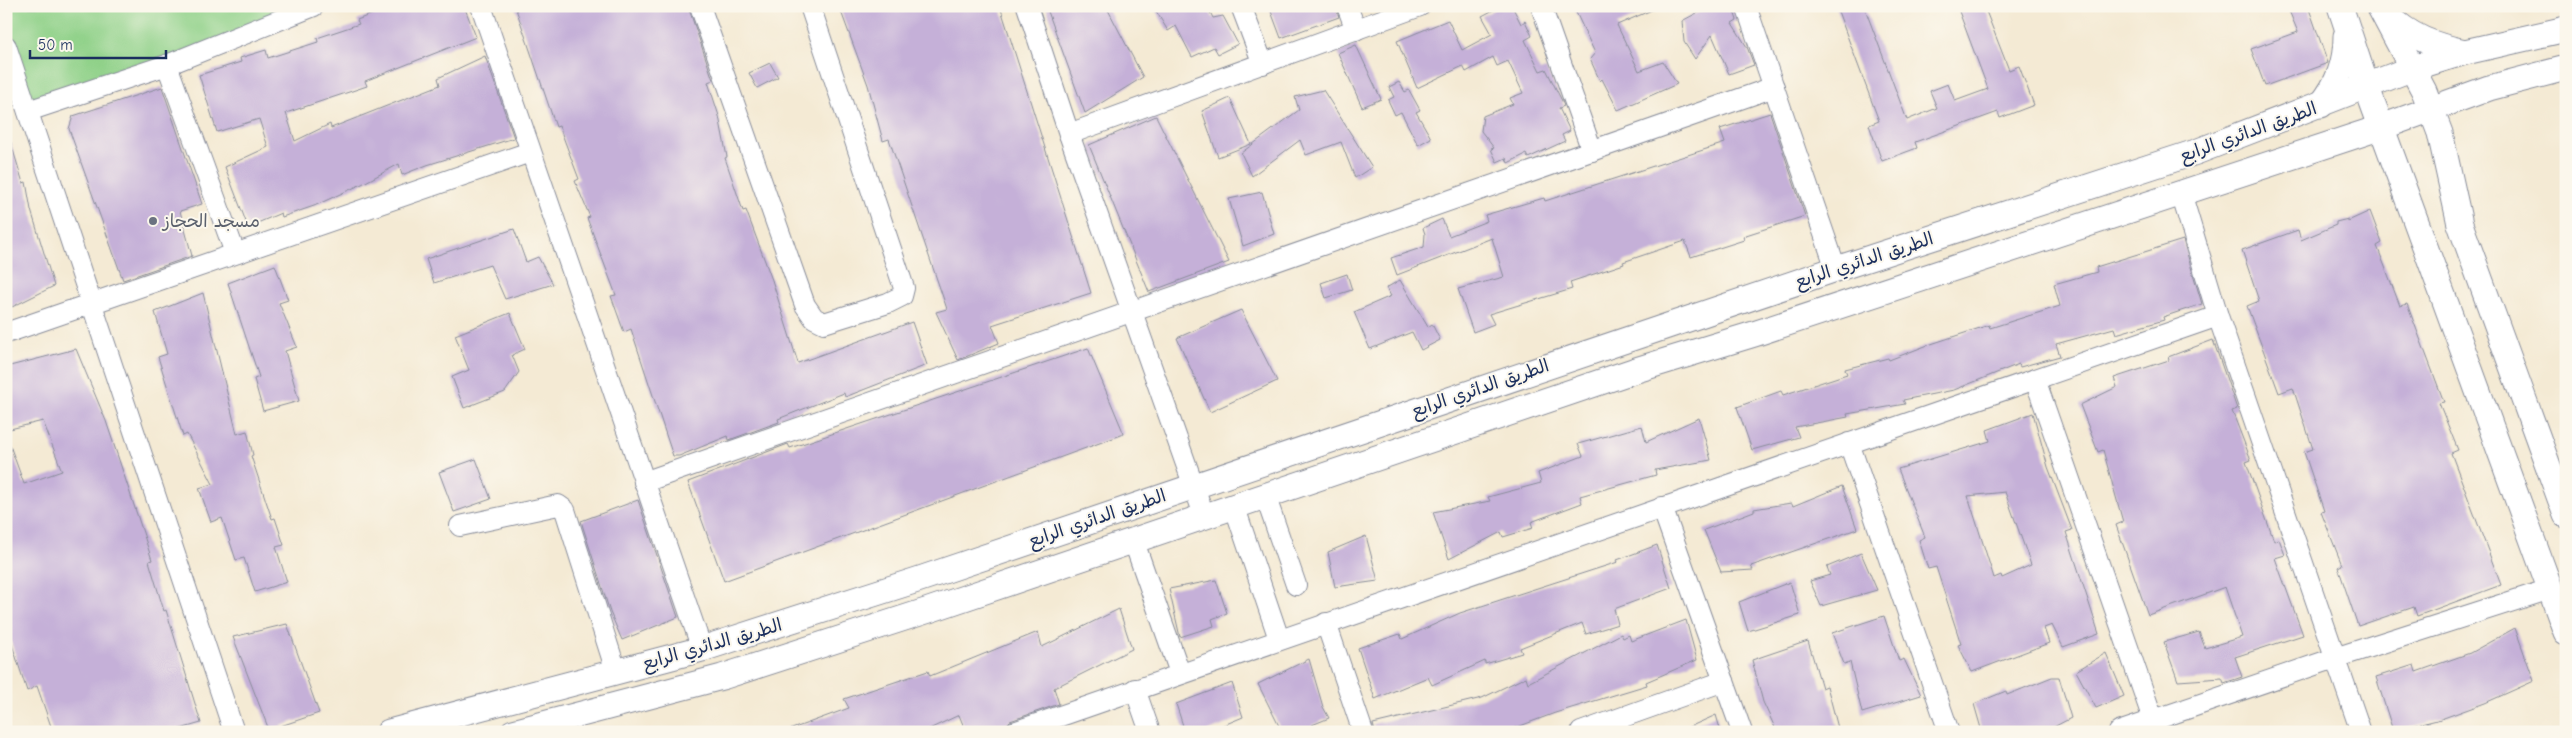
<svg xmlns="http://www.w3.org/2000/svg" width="2572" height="738" font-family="'Comic Neue','Playpen Sans Arabic',sans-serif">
	<rect width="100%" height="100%" fill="#fbf7ec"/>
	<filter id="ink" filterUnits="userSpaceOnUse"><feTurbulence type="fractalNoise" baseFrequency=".02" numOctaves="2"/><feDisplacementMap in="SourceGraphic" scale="10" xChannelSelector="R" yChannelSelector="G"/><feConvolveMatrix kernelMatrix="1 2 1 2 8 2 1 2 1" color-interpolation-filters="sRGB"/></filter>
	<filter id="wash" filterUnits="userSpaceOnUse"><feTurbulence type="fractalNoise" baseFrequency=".0096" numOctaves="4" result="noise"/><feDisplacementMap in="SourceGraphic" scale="20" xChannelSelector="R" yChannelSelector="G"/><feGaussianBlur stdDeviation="1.12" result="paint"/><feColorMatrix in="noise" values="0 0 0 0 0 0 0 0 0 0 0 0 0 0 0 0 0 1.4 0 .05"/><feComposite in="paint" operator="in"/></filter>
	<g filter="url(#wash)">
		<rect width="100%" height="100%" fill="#f4ead4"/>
		<path fill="#90d189" stroke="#568074" d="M6,6H320L29,108L6,40Z"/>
		<g id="blocks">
			<g fill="#c5b0d8" fill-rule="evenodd">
				<path d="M392,6H464L476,37L365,81L367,86L286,113L295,141L330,124L331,128L440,85L438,78L485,56L514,138L427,165L402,175L399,164L362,184L314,206L282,217L281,213L248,227L225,167L268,147L259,119L217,132L199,75L241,62L240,58L266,50L268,58L318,42L317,38L359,24L357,20Z"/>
				<path d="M515,6H688L713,80L708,82L719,116L727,157L725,158L743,211L746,210L772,280L798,363L912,322L927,365L845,397L844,393L778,419L779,422L729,440L728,436L679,456H673L631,329L624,332L611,296L616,295L587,218L590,217L575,181L579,179L559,126L556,127Z"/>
				<path d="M839,6H1000L1091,293L992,325L999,343L958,360L936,312L947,309L889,139L883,141L868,85Z"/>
				<path d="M1046,6H1106L1143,77L1085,113Z"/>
				<path d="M1153,6H1207L1213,18L1223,16L1238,44L1218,54L1214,47L1192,57L1176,26L1168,31Z"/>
				<path d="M1269,6H1335L1339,17L1281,38Z"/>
				<path d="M1501,6H1512L1521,24L1525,21L1532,36L1525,40L1540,71L1546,69L1562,101L1564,106L1559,108L1570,131L1562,135L1565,141L1528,158L1526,154L1508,163L1506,158L1497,162L1491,149L1494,148L1481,131L1483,116L1513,104L1510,98L1523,93L1508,61L1497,66L1493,57L1466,72L1463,66L1417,88L1397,41L1448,20L1462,50L1492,34L1482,16Z"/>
				<path d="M1573,6H1661L1617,25L1639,71L1663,62L1677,84L1618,110L1602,79L1600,81L1590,59L1595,53Z"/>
				<path d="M1710,6H1732L1737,20L1732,23L1747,47L1754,65L1729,74L1712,35L1695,59L1684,42L1682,21Z"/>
				<path d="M1836,6H1864L1907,120L1937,108L1930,91L1948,84L1955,101L1988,89L1957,6H1984L2009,70L2019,66L2034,105L2000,118L1998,112L1915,142L1917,148L1882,161L1869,125L1879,121Z"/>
				<path d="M2287,6H2308L2328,63L2265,86L2251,49L2298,32Z"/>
				<path d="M1356,45L1381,99L1362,107L1338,53Z"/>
				<path d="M770,63L778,77L757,88L749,73Z"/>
				<path d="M1399,82L1405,92L1409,90L1420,110L1416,112L1431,138L1418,145L1401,112L1395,115L1388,100L1394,97L1389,87Z"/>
				<path d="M162,87L202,204L180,211L192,256L123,280L69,129L73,116Z"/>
				<path d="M1323,90L1372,167L1355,178L1341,142L1306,155L1300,140L1252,176L1241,153L1299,110L1295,97Z"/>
				<path d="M1230,98L1251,144L1218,157L1202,111Z"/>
				<path d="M1770,113L1805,216L1743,236L1744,240L1691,257L1685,241L1623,262L1624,264L1570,282L1572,289L1489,314L1494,324L1473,332L1458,289L1504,277L1492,238L1397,275L1391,258L1424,247L1425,234L1423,228L1442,219L1449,236L1487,221L1485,215L1544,198L1545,201L1725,143L1720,129Z"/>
				<path d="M1156,116L1229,262L1149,292L1089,145Z"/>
				<path d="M10,140L23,183L26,182L31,210L54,286L12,307L6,292V141Z"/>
				<path d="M1262,192L1274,234L1243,246L1229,199Z"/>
				<path d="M2370,211L2382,243L2377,246L2400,306L2407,304L2444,402L2439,403L2458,450L2451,453L2501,585L2417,616L2414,607L2358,626L2338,567L2342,565L2321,512L2324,511L2304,452L2313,449L2293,388L2279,393L2247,306L2259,301L2242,250L2298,230L2301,240L2336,225V222L2348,219V221Z"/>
				<path d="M514,229L526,262L538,257L553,284L505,299L490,265L434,283L426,259Z"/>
				<path d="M2183,240L2202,304L2163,317L2164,320L2116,334L2114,328L2056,344L2060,356L2020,367L2019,364L1954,390L1903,400L1905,404L1847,414L1848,417L1795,427L1799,437L1752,450L1737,407L1781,391L1783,395L1847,374L1845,369L1888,358L1889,360L1928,345L1989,325L1990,328L2060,306L2054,284L2097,272L2096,267Z"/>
				<path d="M275,265L288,300L279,303L297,347L285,351L299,401L263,411L254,379L259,377L228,283Z"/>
				<path d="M1347,274L1352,290L1326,298L1321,283Z"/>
				<path d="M1400,280L1428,327L1432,324L1440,340L1421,350L1412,332L1370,349L1354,312L1391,296L1386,288Z"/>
				<path d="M203,293L237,434L247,431L253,455L251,456L272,519L275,518L284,545L276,547L287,582L255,592L244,558L236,560L222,518L211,522L199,488L213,484L187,434L183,436L158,357L167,354L155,312Z"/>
				<path d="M1241,310L1277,381L1210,412L1177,338Z"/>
				<path d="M510,313L525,349L512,355L519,372L505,392L464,408L452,377L469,370L455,335Z"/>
				<path d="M2213,340L2237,409L2232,411L2251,460L2246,462L2274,541L2279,539L2285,555L2275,558L2303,635L2235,657L2242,677L2224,683L2222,678L2178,681L2164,642L2199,632L2205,648L2242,637L2225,587L2148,615L2116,525L2123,522L2103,450L2098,452L2080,405L2117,387L2114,378L2169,360L2168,357Z"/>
				<path d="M1088,348L1124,434L724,581L688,482L788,444L790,448Z"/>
				<path d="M76,349L106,421L127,484L152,560L149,561L164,611L166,610L201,723L170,732H53L37,686L27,691L6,626V440H8L24,484L62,471L43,421L6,430V367Z"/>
				<path d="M2033,413L2048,467L2072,530L2066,532L2099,634L2063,647L2052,625L2044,628L2049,643L1972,672L1958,645L1961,644L1936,567L1928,569L1919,540L1925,537L1898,469L1990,441L1987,430ZM2005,492L2031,565L2002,578L2001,575L1994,578L1968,496Z"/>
				<path d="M1699,418L1711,460L1655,470L1656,475L1580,496L1582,503L1531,522L1533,528L1503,537L1501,532L1449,559L1433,512L1490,501L1488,497L1541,483L1538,473L1583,456L1578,444L1642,426L1646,442Z"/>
				<path d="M476,459L491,499L454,512L439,472Z"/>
				<path d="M1842,486L1857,529L1751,566L1753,570L1721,572L1704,530L1754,511V509L1791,503L1793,506Z"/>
				<path d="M638,500L678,617L622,640L610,612L581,521Z"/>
				<path d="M1366,536L1378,581L1335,587L1328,552Z"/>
				<path d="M1657,545L1671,588L1614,609L1618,624L1586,634L1582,623L1520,648L1522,653L1485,664V661L1432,685L1428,677L1375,699L1358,648L1400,634L1402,639L1460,613L1618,562L1617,560Z"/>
				<path d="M1861,553L1877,590L1821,606L1810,581L1830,575L1827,567Z"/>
				<path d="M1216,580L1227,613L1212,619L1214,626L1180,637L1169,589Z"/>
				<path d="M1790,582L1800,615L1748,631L1739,602Z"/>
				<path d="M1119,609L1132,649L1054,688L1059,704L1010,721L1004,727L988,732H966L959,715L923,732H789V730L849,708L844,699L928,671L930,676L1038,632L1042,647Z"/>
				<path d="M1884,616L1899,661L1904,659L1921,695L1862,713L1850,662L1844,664L1832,633Z"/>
				<path d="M1686,620L1697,660L1646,682L1647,685L1555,713L1504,732H1375L1373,724L1482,698L1526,677L1528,683L1621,634L1623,638L1629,635L1631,641Z"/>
				<path d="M287,624L319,713L269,730L233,637Z"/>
				<path d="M2515,628L2534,681L2485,703L2441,719L2393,731L2376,677L2414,665L2416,672L2470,653Z"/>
				<path d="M1808,641L1822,688L1827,686L1838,728L1824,732H1777L1763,702L1752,660Z"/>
				<path d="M2106,653L2124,696L2096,708L2076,671Z"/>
				<path d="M1309,659L1323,707L1329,718L1312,725L1315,732H1282L1258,684Z"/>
				<path d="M2052,677H2059L2071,718L2044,732H1982L1974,704L2006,691L2007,695Z"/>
				<path d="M1232,683L1243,717L1207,732H1185L1176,704Z"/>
				<path d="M1716,715L1721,732H1678Z"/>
			</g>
		</g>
	</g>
	<g filter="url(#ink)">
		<use href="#blocks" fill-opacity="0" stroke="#888c99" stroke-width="1"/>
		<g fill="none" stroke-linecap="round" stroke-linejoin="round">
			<g stroke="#888c99" stroke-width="22">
				<g id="minor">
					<path d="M481,6L702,649"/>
					<path d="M700,6L805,305L814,318L824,323L888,303L902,296L904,288L810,6"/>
					<path d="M1027,6L1069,134L1204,515"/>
					<path d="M1241,6L1263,64"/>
					<path d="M1347,6L1356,30"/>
					<path d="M1541,6L1592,151"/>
					<path d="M1746,6L1836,269"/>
					<path d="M6,46L234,732"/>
					<path d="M167,65L235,253"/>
					<path d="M28,111L167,65L314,6"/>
					<path d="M1069,134L1420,6"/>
					<path d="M2181,193L2218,316L2361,732"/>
					<path d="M6,333L530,152"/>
					<path d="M2035,379L2157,731"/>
					<path d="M1849,443L1949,732"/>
					<path d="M644,482L1774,87"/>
					<path d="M1265,495L1296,585"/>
					<path d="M1234,505L1279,639"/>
					<path d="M1662,507L1742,732"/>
					<path d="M460,526L558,505L565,510L616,671"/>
					<path d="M1133,539L1180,673"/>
					<path d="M1326,623L1363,732"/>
					<path d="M1135,689L1150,732"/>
					<path d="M1014,732L2218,316"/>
					<path d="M1581,732L1724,681"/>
					<path d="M2119,732L2335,658L2550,589"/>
				</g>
			</g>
			<g stroke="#888c99" stroke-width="27">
				<g id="major">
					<path d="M2340,6L2366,85L2566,632"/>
					<path d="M2379,6L2424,91L2440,133L2460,224L2566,515"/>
					<path d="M2388,15C2409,37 2436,46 2465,52"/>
					<path d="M2321,105C2338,84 2346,63 2346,36"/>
					<path d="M389,732L702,649L917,580L1836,269L2196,152L2413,68L2465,52L2566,29"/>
					<path d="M513,732L722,677L929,610L1633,371L1754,334L2382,127L2489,88L2566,68"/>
				</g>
			</g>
			<use href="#minor" stroke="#fff" stroke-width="20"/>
			<use href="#major" stroke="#fff" stroke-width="25"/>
		</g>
	</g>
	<circle fill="#6b7280" stroke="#fbf7ec" stroke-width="2" cx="153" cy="221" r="5"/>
	<g text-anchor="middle" stroke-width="4" stroke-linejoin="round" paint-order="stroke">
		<g font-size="18" fill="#1b2f5e" stroke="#fbf7ec">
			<text transform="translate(2248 132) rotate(-20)" y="6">الطريق الدائري الرابع</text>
			<text transform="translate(1864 260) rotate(-18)" y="6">الطريق الدائري الرابع</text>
			<text transform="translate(1480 388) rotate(-19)" y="6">الطريق الدائري الرابع</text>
			<text transform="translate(1097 518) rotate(-19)" y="6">الطريق الدائري الرابع</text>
			<text transform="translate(712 644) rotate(-16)" y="6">الطريق الدائري الرابع</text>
		</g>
		<g font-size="18" fill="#5b616d" stroke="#fbf7ec" text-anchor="start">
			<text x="163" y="227">مسجد الحجاز</text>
		</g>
	</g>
	<rect width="2572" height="738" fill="none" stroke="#fbf7ec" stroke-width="25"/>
	<path d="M30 50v8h136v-8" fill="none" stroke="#1b2f5e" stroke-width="2.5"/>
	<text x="38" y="50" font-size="15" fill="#1b2f5e" stroke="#fbf7ec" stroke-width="4" paint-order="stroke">50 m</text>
</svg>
